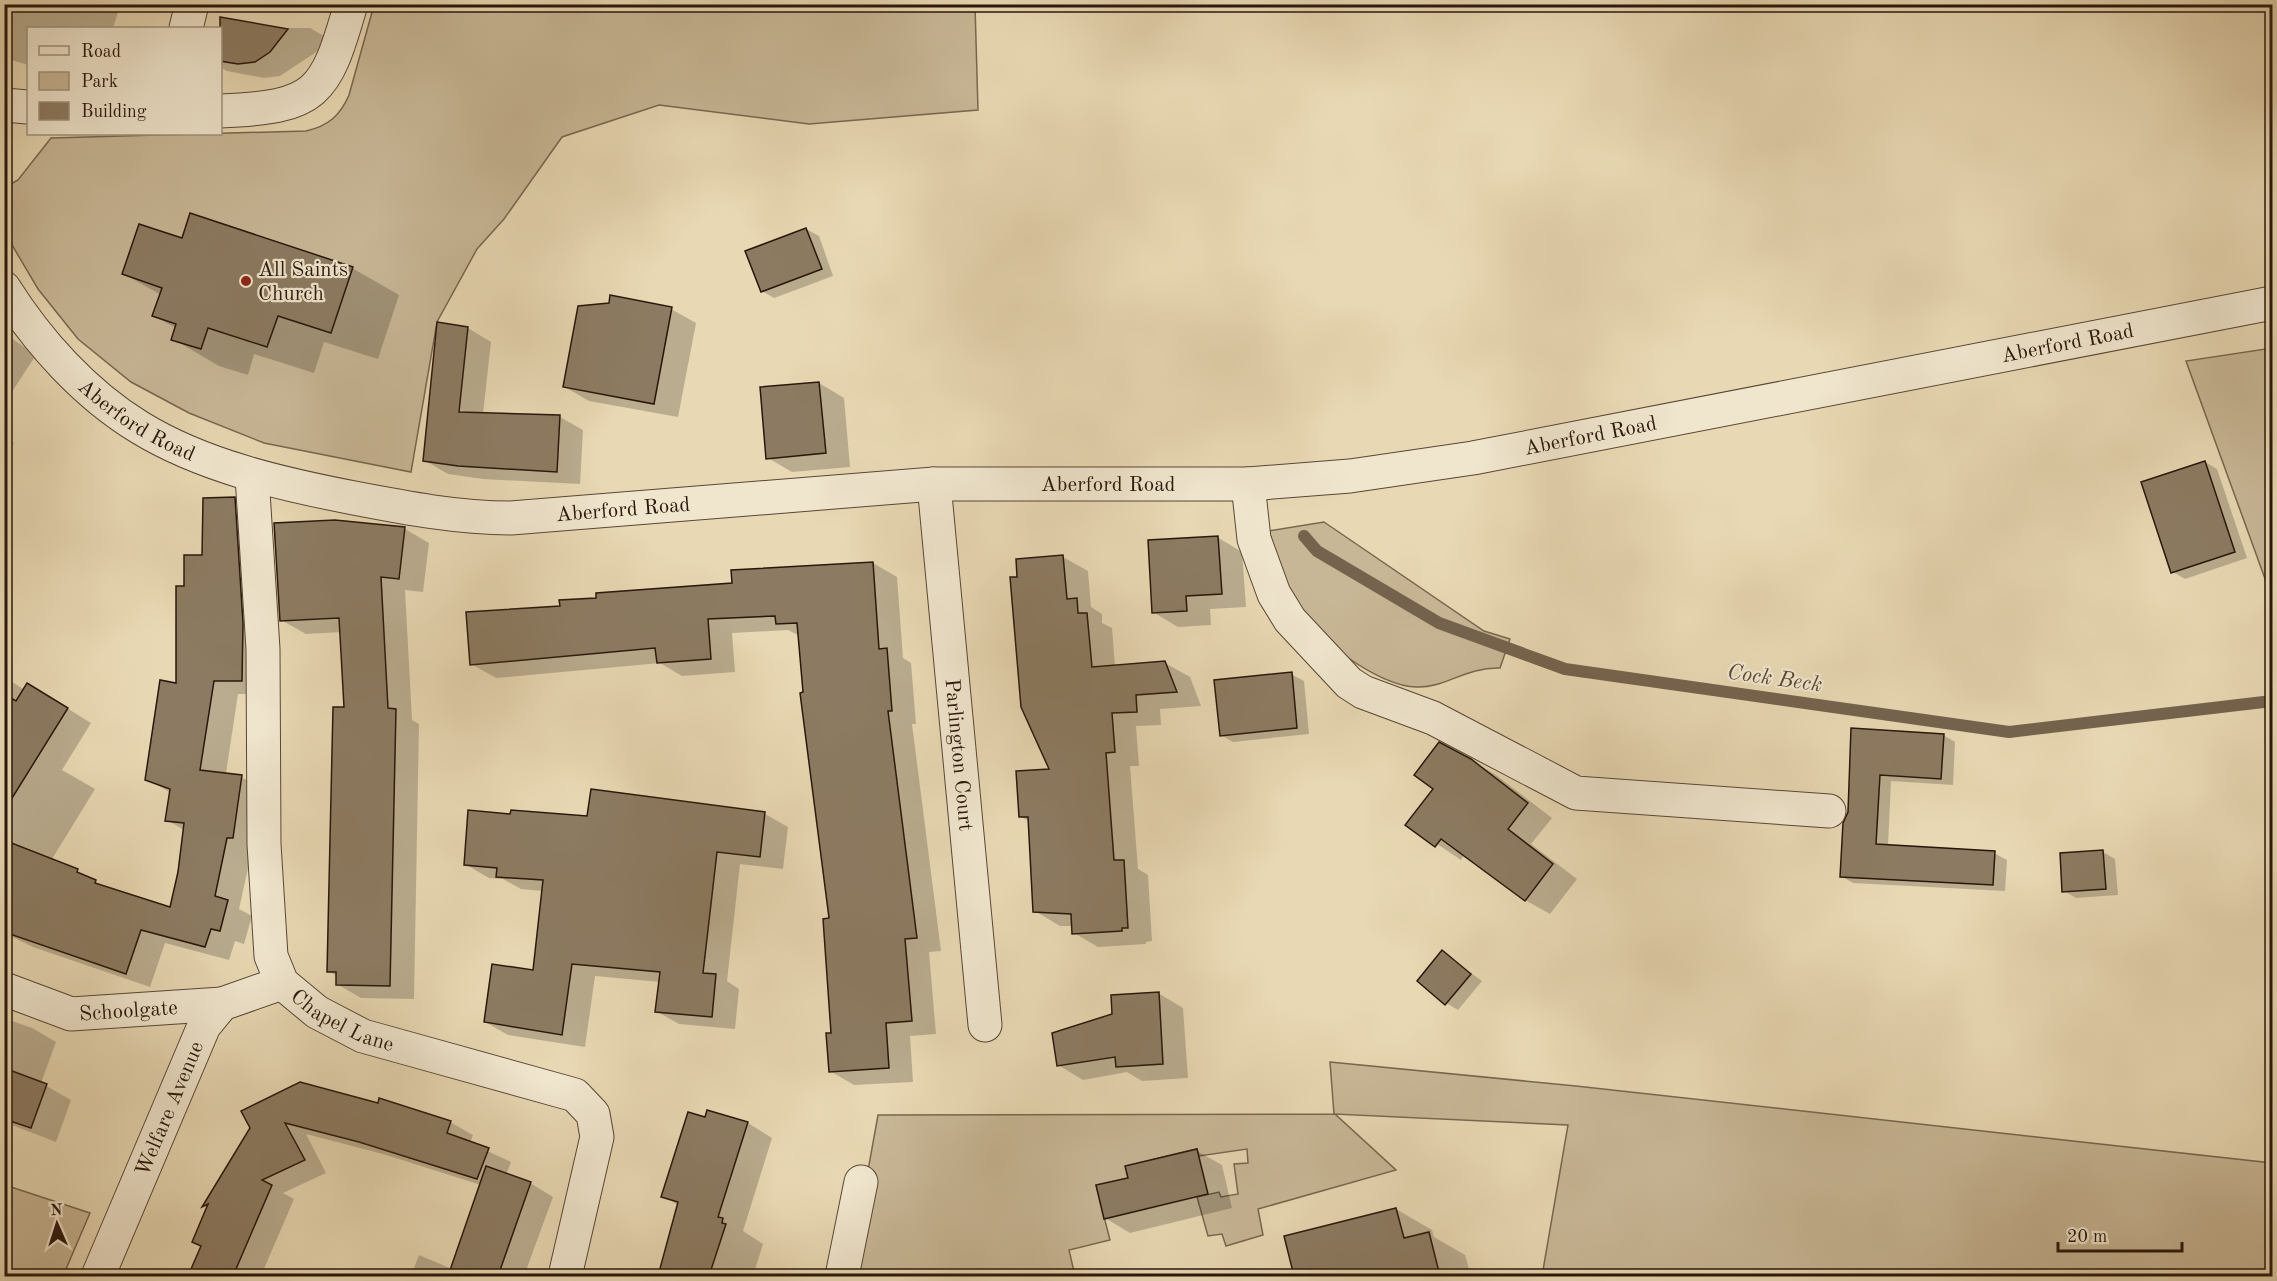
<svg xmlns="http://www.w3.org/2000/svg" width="2277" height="1281" font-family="'Old Standard TT',serif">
	<rect width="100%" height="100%" fill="#e8d8b3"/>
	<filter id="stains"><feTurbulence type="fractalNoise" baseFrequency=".00333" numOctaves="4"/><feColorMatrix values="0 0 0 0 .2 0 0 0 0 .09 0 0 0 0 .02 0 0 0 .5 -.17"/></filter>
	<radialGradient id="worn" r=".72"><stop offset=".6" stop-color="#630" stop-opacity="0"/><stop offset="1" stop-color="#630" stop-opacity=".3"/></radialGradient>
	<g fill="#c8b796" stroke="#786750" stroke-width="1.5">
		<path d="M374,5H975L978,110L809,124L659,105L562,137L504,219L477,249L437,322L411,472L264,443L189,413L131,382L78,339L38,289L5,233L4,188L18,180L51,138L306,131C328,126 340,116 349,95Z"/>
		<path d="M2272,348V598L2186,361Z"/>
		<path d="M1324,522L1484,631L1510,639L1500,668C1465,667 1446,688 1417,687C1378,687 1310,635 1292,601C1281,580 1276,553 1269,531Z"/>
		<path d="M1330,1062L1576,1086L2272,1163V1276H1542L1568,1125L1335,1114L1396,1170L1258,1209L1263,1235L1226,1246L1222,1234L1208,1236L1197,1197L1219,1192L1221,1197L1238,1194L1234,1164L1248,1163L1247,1149L1199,1156L1197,1149L1126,1166L1128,1178L1096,1185L1110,1240L1069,1250L1075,1276H849L878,1115L1334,1114Z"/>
		<path d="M5,1185L90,1213L63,1276H5Z"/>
	</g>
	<g fill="#0003">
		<path d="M4,4L35,8V4H110L119,9L113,28H118H28V65L4,58Z"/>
		<path d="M208,28H310L333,41L280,76L264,78L227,71L220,67V28Z"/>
		<path d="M806,229L819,236L833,276L774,298L762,291Z"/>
		<path d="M183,240L352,268L399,295L378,359L324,342L314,373L254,354L248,375L219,366L173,339L176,328L154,316L161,295L124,274Z"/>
		<path d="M671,309L696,323L678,417L589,401L565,387Z"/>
		<path d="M438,324L468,328L491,342L483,414L560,417L583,430L580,484L483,479L448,474L424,460Z"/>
		<path d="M4,333L36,355L4,404Z"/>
		<path d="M819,383L844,398L850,467L792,472L768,458Z"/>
		<path d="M4,436L14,443L4,458Z"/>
		<path d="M2205,462L2217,469L2247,558L2185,579L2173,572Z"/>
		<path d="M234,498L258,512L266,694H238L226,773L241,777L265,791L239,909L252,916L244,944L235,941L229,960L165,943L150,987L33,947L4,933V677L25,690L52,699L91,723L62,770L95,789L52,859L110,890L171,909L184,830L167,820L171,793L147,779L177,684L186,588Z"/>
		<path d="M335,521L405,529L429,543L423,592L405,590L412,720L419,724L414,999L361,998L337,984V976L328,971L346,709L342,632L306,634L281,620Z"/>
		<path d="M1217,537L1242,552L1246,607L1210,609L1211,625L1178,627L1153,612Z"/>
		<path d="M1063,557L1088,571L1091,607L1102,614V623L1112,628L1115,667L1165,663L1190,677L1201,706L1160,709L1161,725L1136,726L1139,766H1130L1138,869L1148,875L1152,941L1146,942V944L1098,947L1074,933L1073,926H1060L1035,911L1030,822L1020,816L1052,770L1019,578Z"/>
		<path d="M873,563L897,577L903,658L911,663L916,724H912L941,951L929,952L936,1034L910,1036L913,1082L854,1085L830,1071L831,919L800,636L788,630L732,633L735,672L682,676L660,663L496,678L471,664L561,607L598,600L734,584Z"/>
		<path d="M4,638L11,642L4,652Z"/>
		<path d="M1291,674L1304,681L1309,734L1233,742L1221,735Z"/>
		<path d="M1852,730L1943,735L1955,742L1953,785L1891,781L1888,847L1994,853L2007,860L2005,891L1853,883L1841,876L1849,812Z"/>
		<path d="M1470,760L1496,775L1552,818L1531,844L1577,879L1550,914L1525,900L1464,855L1461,860L1407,824L1435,788Z"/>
		<path d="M765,814L788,827L783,869L740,864L727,981L739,989L735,1029L679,1024L656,1011L660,982L595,976L585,1047L508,1035L485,1022L535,971L543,891L521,889L503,879L489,878L465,864L512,815L588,817Z"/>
		<path d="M2103,852L2115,859L2118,895L2076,898L2064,891Z"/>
		<path d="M1442,952L1482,981L1458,1010L1446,1003Z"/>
		<path d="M1158,993L1183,1008L1188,1078L1142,1081L1127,1072L1083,1080L1058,1065L1114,1015Z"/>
		<path d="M4,1018L32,1028L56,1042L41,1083L71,1100L56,1142L4,1122Z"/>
		<path d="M708,1111L748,1123L772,1138L743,1231L763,1244L753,1276H659L678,1205L663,1196Z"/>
		<path d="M243,1112L450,1122L473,1135L470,1143L511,1162L506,1175L530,1183L553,1197L524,1276H411L419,1255L452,1269L481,1185L383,1154L306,1134L326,1173L283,1193L294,1199L261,1276H190L203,1246L208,1208L204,1206L251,1128Z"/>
		<path d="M1197,1151L1222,1165L1232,1208L1130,1233L1105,1218L1130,1179Z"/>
		<path d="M1396,1209L1432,1230L1434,1237L1465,1255L1471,1276H1296L1286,1237Z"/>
	</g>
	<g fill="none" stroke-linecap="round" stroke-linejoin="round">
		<path stroke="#75634e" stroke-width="12" d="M1304,536L1317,551L1439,623L1565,669L2009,732L2272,701"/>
	</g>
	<g fill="#8c7b62" stroke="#29170b" stroke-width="1.5">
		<path d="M220,17L288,29L270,52L255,62L238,64L220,61Z"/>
		<path d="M190,213L353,267L331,333L278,316L267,347L208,328L201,349L171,340L176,324L152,316L162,288L122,274L139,224L182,238Z"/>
		<path d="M806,228L822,269L761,292L745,251Z"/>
		<path d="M610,295L672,307L654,404L563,387L578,306L609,303Z"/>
		<path d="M437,322L468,327L459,412L560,415L557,472L458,466L423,461Z"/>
		<path d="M819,382L826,453L766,459L760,387Z"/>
		<path d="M2205,461L2235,552L2171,573L2141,482Z"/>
		<path d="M235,497L243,623L242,681H214L200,770L242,775L233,838H227L215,896L228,900L220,931L211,929L205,947L141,930L126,974L4,932V840L78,869L77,872L96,880L95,883L170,907L178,872L184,823L165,821L170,789L145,780L160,680L176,683V586H184V555H202L203,498Z"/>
		<path d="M335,520L405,527L399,579L381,577L388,708L396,709L390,986L336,985V972H327L333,707H344L339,618L280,621L274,523Z"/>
		<path d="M1218,536L1222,594L1186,596L1187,611L1152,613L1148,540Z"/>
		<path d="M1063,555L1067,599L1077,598L1078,613H1087L1092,667L1165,661L1177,692L1136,695L1137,712L1112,713L1115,752L1106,753L1114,860H1124L1128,928H1122V931L1072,934L1071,914L1033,912L1028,817H1019L1016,771L1049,769L1021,707L1010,577H1017L1016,559Z"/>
		<path d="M873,562L879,649L887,648L892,711H888L917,938L905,939L912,1021L886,1023L889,1068L829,1072L826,1033H831L823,919L829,918L800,693L803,692L797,623L776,624L775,616L708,619L711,659L657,663L655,648L470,665L466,612L560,606L559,600L596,598V593L732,583L731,570Z"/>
		<path d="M1292,672L1297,728L1220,736L1214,680Z"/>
		<path d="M27,683L68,708L4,811V694L16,701Z"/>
		<path d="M1851,728L1944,734L1941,779L1880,775L1876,844L1995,851L1993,885L1840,877L1843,823L1848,812Z"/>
		<path d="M1439,742L1471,759L1528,803L1508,829L1553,864L1525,901L1441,839L1435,847L1405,825L1433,789L1414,775Z"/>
		<path d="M591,789L765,812L760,857L717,852L703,973L716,974L712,1017L655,1012L660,972L572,964L562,1035L484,1022L492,964L533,970L543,880L496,877L497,868L464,865L468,810L510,814L511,810L587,816Z"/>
		<path d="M2103,850L2106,889L2062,892L2060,853Z"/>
		<path d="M1442,950L1471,974L1445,1005L1417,981Z"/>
		<path d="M1159,992L1163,1064L1116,1067L1115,1057L1057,1066L1052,1033L1112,1014L1111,995Z"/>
		<path d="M4,1068L47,1084L31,1128L4,1119Z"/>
		<path d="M300,1082L378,1103L379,1098L451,1121L447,1133L489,1148L477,1179L359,1142L285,1123L305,1160L262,1180L272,1185L233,1276H188L201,1246L192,1242L208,1204L202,1207L250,1128L241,1111Z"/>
		<path d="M707,1110L748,1122L718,1217L723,1218L722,1223L726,1224L709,1276H658L678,1202L661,1197L688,1112L705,1117Z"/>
		<path d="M1197,1149L1208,1194L1104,1219L1096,1185L1128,1178L1125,1166Z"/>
		<path d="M486,1166L531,1182L498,1276H448Z"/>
		<path d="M1396,1208L1404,1238L1429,1232L1440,1276H1294L1284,1236Z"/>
	</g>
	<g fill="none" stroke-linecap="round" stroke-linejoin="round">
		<g stroke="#594735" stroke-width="35">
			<g id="minor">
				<path d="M186,28L192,4"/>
				<path d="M4,105L28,107"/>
				<path d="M220,111C317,107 325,95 351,4"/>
				<path id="s1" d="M4,288C38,342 85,394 139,427C202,466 282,484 354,498C406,508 458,518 511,518L934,484H1248L1350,476L1473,458L2272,303"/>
				<path id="s2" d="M252,476L263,649L264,844L271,956L282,983L317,1012L363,1036L575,1095L593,1114L597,1137L565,1276"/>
				<path id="s3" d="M934,484L985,1025"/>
				<path d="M1248,484L1254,539L1274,594L1290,620L1349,683L1363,692L1433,718L1576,793L1829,811"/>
				<path id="s4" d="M4,989L71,1014L222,1004"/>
				<path id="s5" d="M98,1276L204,1026L222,1004L282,983"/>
				<path d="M842,1276L861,1182"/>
			</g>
		</g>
		<use href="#minor" stroke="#f0e6ce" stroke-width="33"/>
	</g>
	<circle fill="#8f2418" stroke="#f0e6ce" stroke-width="2" cx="246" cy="281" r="6"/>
	<g text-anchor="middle" stroke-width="4.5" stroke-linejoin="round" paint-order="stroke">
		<g font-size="21" fill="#29170b" stroke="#f0e6ce" text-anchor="start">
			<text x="258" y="276">All Saints<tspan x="258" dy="24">Church</tspan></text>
		</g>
		<g font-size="21" fill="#29170b" stroke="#f0e6ce">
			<text dy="7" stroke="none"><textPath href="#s1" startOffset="2152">Aberford Road</textPath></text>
			<text dy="7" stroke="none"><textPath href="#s1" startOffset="190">Aberford Road</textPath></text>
			<text dy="7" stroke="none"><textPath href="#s1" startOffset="1666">Aberford Road</textPath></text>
			<text dy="7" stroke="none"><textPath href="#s1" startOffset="1180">Aberford Road</textPath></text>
			<text dy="7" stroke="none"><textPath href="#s1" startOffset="694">Aberford Road</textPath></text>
			<text dy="7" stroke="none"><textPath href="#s3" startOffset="272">Parlington Court</textPath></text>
			<text dy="7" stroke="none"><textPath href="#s4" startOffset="129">Schoolgate</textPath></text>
			<text dy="7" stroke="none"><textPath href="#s2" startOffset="582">Chapel Lane</textPath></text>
			<text dy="7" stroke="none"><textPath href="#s5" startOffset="182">Welfare Avenue</textPath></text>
		</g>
		<g font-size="22" font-style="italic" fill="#5b4a37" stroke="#f0e6ce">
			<text transform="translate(1775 677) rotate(8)" y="8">Cock Beck</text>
		</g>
	</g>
	<rect width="2277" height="1281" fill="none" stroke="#e8d8b3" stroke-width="24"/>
	<rect x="6" y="6" width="2265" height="1269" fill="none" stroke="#29170b" stroke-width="3"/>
	<rect x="12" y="12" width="2253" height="1257" fill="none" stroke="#29170b" stroke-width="1.5"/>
	<rect x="27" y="27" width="195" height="108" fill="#f0e6ce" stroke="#a09380" stroke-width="1.5"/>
	<rect x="39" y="46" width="30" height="9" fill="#f0e6ce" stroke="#a09380" stroke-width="1.5"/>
	<text x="81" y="57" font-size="18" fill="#29170b">Road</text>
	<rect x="39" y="72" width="30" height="18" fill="#c8b796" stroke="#a09380" stroke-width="1.5"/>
	<text x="81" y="87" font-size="18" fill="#29170b">Park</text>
	<rect x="39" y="102" width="30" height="18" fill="#8c7b62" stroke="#a09380" stroke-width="1.5"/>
	<text x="81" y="117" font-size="18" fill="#29170b">Building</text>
	<g transform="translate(57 1224) rotate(357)" stroke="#f0e6ce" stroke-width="4.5" paint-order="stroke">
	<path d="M0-4.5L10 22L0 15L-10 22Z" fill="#29170b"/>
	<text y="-9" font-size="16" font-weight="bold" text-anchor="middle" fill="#29170b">N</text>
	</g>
	<path d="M2058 1242v9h124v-9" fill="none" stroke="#29170b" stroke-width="3"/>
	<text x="2067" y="1242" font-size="18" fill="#29170b" stroke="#f0e6ce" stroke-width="4.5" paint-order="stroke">20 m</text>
	<rect width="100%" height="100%" filter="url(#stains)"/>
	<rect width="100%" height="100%" fill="url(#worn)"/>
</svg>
